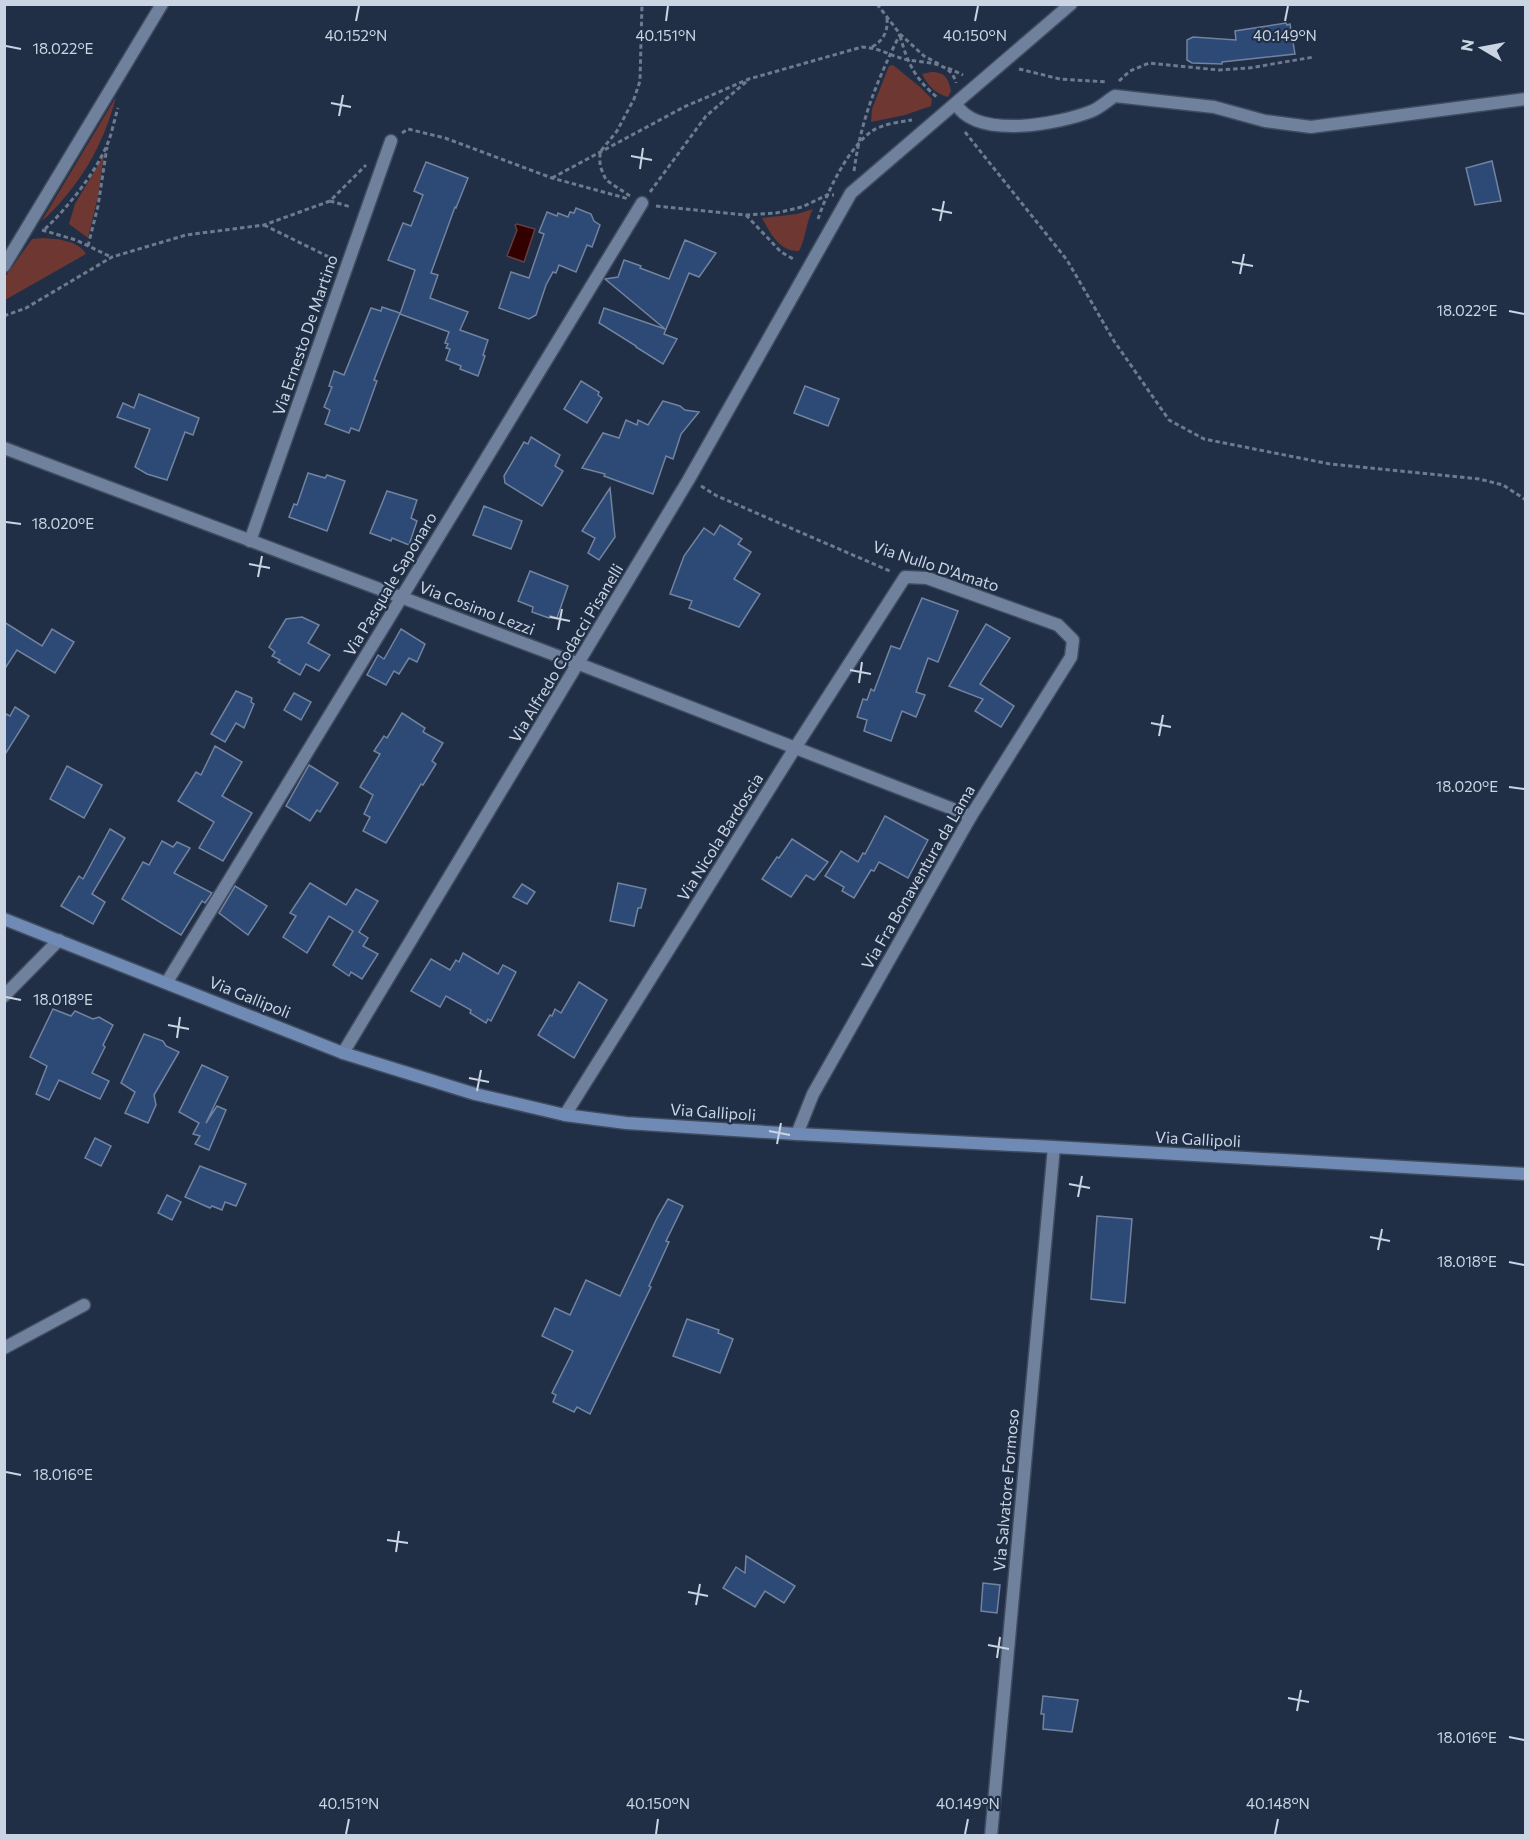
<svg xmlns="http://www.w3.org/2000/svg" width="1530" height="1840" font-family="Commissioner,sans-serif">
	<rect width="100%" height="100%" fill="#202f46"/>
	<g fill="#6f3731">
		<path d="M893,65L920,87L932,99L931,106L905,115L871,122L872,109L889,66Z"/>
		<path d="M931,72C945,72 948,78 951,91L948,97C936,94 928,86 922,74Z"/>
		<path d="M116,97C103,147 79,187 41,222Z"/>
		<path d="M104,155L98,196L88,238L69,224L75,204Z"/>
		<path d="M813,209C806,222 806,238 799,251C780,252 770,233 762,218L797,214Z"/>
		<path d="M43,238C57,239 78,240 86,254L5,300V277L32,239Z"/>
	</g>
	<path fill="#300" stroke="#604044" stroke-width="1.5" d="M517,224L535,229L524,262L507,256L517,230L515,225Z"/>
	<g fill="#2d4a77" stroke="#71839f" stroke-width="1.5">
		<path d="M1286,23L1287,25L1290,24L1295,54L1222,62V64L1192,63L1187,60V40L1193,37L1236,40L1235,31Z"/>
		<path d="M1492,161L1501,201L1475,205L1466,168Z"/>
		<path d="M426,162L468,178L456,208L455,207L431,273L438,275L430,298L468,312L460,330L488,340L483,355L485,356L478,376L460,369L461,366L446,360L450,349L446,348L448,344L445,343L449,332L400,314L415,270L388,260L403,223L411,226L423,195L414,191Z"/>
		<path d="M576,208L591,214L594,221L600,225L592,247L587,245L576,272L559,265L556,273L553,272L546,285L536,315L529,319L499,308L511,272L529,278L544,234L539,232L547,212L557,216L558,213L568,217L570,212L574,213Z"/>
		<path d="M685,240L716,253L699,277L689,273L664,334L677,339L663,364L636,347V346L599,323L604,308L665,329L605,279L618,277L624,260L641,266L640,268L669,279Z"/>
		<path d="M382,307L400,313L374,380L377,381L359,431L351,428L349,433L325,424L330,410L324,407L332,387L329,386L334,371L344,375L371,308L381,311Z"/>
		<path d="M581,381L599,392L598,395L602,398L587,423L564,409Z"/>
		<path d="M805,386L839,399L828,426L794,413Z"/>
		<path d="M139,394L199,418L193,435L185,432L167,480L147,474L135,467L150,429L117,417L123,403L134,408Z"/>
		<path d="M663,401L680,406L685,410L699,412L681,434L673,459L666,456L653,494L604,476L605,474L582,468L603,433L619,438L626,420L637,425L638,420L648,425Z"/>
		<path d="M531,437L560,455L555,466L563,471L542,506L505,483L504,476L524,442L528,444Z"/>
		<path d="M308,473L325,478L327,475L345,481L327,531L289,517L294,504L297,505Z"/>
		<path d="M610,488L615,537L599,560L588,553L595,538L582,531Z"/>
		<path d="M387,491L417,500L411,518L417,521L409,545L392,538L391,541L370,533Z"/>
		<path d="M484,506L522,521L511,549L473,535Z"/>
		<path d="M720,525L742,539L738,544L751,552L734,579L760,594L739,627L689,608L692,601L670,594L684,556L704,528L714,535Z"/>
		<path d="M530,571L568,586L557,618L550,616L549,618L532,612L533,607L518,601Z"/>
		<path d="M922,598L958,611L938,662L928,658L916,692L925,695L916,717L902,711L891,741L864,731L867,720L857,717L863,699L867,700L871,689L874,691L891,646L900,649Z"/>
		<path d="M302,617L319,625L308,643L330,655L319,671L306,664L300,675L278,662L280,660L272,656L275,652L269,647L286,619Z"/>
		<path d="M4,622L42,646L52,629L74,642L55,673L17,650L4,670Z"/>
		<path d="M986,624L1010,638L980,684L1014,706L1001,727L975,711L983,699L949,686Z"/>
		<path d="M401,629L425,644L417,662L409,658L399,674L394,671L386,685L367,675L378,655L384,659Z"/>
		<path d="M236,691L252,698L251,702L254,704L244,728L236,723L225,742L211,734Z"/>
		<path d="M294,693L311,702L301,720L284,710Z"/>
		<path d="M15,707L29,716L4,756V713L10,716Z"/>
		<path d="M402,713L425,728L423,732L443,743L432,761L436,764L423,785L421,784L386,843L363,831L370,817L364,814L373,795L360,787L380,754L374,751L384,736L387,738Z"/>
		<path d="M215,746L242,762L222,796L252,813L223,861L199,848L214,822L178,801L196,772L201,775Z"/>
		<path d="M309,765L338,783L320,812L317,810L310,821L286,806Z"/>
		<path d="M67,766L102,785L84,818L50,799Z"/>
		<path d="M885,816L928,840L908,878L879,862L874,871L871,870L854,898L842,891L844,887L825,876L841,851L858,862L863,853L865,854Z"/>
		<path d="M110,829L125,838L92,894L105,902L93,924L61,906L79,876L83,879Z"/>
		<path d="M792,839L828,862L814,880L806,875L791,897L762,879L777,857L779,858Z"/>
		<path d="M162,841L173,847L177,842L190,848L174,873L212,893L205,903L202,901L181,935L122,899L143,862L149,865Z"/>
		<path d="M310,883L346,905L356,889L378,901L359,932L368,938L363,946L378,954L362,979L351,972L349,976L333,965L353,931L329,916L307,953L283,937L296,916L290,913Z"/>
		<path d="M618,883L646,889L641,908H638L634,926L610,921Z"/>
		<path d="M522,884L535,892L527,904L513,897Z"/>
		<path d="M235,886L267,906L248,935L219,913Z"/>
		<path d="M463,953L498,974L503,965L516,972L491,1021L488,1019L486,1023L470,1013L471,1010L446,996L440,1007L411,991L431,959L450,970L456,960L459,962Z"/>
		<path d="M579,982L607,1000L574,1058L538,1035L550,1015L552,1016L555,1009L561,1013Z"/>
		<path d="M53,1009L71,1016L75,1011L93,1019L99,1017L113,1025L103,1045L105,1047L92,1073L109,1081L100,1099L59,1080L49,1100L36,1094L47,1066L30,1057Z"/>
		<path d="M144,1034L163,1041L166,1046L179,1052L154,1095L156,1105L148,1123L125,1113L135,1092L121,1083Z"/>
		<path d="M202,1065L228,1077L206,1123L217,1106L226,1110L209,1150L195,1144L200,1136L193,1134L199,1123L179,1112Z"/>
		<path d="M95,1138L111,1146L101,1166L85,1158Z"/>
		<path d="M200,1166L246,1184L236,1206L225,1202L222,1210L212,1206L210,1208L185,1197Z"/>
		<path d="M167,1195L181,1202L172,1220L158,1213Z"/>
		<path d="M668,1199L683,1206L666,1241L669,1242L649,1286L651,1287L590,1414L577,1407L574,1412L553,1402L556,1395L552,1393L573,1351L542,1336L555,1308L570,1315L586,1280L620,1296L657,1218Z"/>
		<path d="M1097,1216L1132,1219L1125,1303L1091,1299Z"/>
		<path d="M687,1319L719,1330L718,1333L733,1339L720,1373L673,1356Z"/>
		<path d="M746,1556L795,1586L784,1603L765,1591L755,1607L723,1588L736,1567L745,1573Z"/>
		<path d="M983,1583L1000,1585L997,1613L981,1611Z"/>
		<path d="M1043,1696L1078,1700L1072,1732L1043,1729L1044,1714H1041Z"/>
	</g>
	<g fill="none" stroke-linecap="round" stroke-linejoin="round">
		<g stroke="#3f4b5f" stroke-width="15">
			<g id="minor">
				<path d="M956,104C977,140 1059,124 1092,111C1100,108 1108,100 1115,96L1214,107L1265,121L1311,127L1526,99"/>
				<path d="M4,266L162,4"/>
				<path d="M4,448L579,664L971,816"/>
				<path d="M250,541L391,141"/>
				<path d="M167,982L642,203"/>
				<path d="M4,996L59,940"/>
				<path d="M343,1053L689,479L851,193L1071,4"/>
				<path d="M565,1115L795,748L905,577L927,578L1058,625L1073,640L1071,657L971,816L813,1094L797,1134"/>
				<path d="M4,1348L84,1305"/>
				<path d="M991,1836L1054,1147"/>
			</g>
		</g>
		<g stroke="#3f4b5f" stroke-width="15">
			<path id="secondary" d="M4,919L343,1053L475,1094L565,1115L626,1123L797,1134L1054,1147L1526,1174"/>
		</g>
		<g stroke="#6e7a8e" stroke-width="3" stroke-dasharray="4.5 3" stroke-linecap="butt">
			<path d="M877,4L900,34L924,56L939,64"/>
			<path d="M900,36C908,64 915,79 938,98"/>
			<path d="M872,47C884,40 888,31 887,18"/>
			<path d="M948,68L963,75"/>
			<path d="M1019,69L1060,79L1107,82"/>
			<path d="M1119,81L1130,71L1149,63L1219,70L1249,68L1314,57"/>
			<path d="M965,132L1067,260L1114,341L1169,420L1204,439L1330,464L1479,479L1503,485L1526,500"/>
			<path d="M402,133L408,129L445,138L552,178L629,199"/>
			<path d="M854,171C861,119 877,81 900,34"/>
			<path d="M552,178L684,107L749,79L862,47C881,48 890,56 908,60C925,63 951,61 956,83"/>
			<path d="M650,192L706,116L746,82"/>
			<path d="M630,196L606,180L600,166V152L617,131L634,99L640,81L642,4"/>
			<path d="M330,201L351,207"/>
			<path d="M656,206L746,215L776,213L802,207L827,195H834"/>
			<path d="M746,215L781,252L795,260"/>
			<path d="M818,219C827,192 848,148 872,131C883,124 899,122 912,120"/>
			<path d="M264,225L335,260"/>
			<path d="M45,229C68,207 94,175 107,145C112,134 114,120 118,108"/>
			<path d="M42,230L76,240L111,257"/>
			<path d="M88,246L98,206L107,147"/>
			<path d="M4,316L26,308L112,257L186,235L264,225L330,201L366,165"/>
			<path d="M701,486L717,496L892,572"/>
		</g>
		<use href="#minor" stroke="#6f819d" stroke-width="12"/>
		<use href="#secondary" stroke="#6e8ab5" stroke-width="12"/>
	</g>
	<path fill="none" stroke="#cad4e3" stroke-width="2" d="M356,21L359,6M666,21L668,6M975,21L978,6M1285,21L1288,6M6,46L21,49M331,103L351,107M339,116L343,95M631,156L652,160M640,169L643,148M932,209L952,213M940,221L944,201M1232,262L1253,266M1240,274L1244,254M1509,311L1524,314M6,522L21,524M249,564L270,568M258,577L262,556M550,617L570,621M558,630L562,609M850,670L871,674M859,683L862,662M1151,723L1171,727M1159,736L1163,715M1509,787L1524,789M6,997L21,1000M168,1025L189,1029M177,1038L180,1017M469,1078L489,1082M477,1091L481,1070M769,1131L790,1135M777,1144L781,1123M1069,1184L1090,1188M1078,1197L1082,1176M1370,1237L1390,1241M1378,1250L1382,1229M1509,1262L1524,1265M6,1472L21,1475M387,1540L408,1543M396,1552L399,1531M688,1592L708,1596M696,1605L700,1584M988,1645L1009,1649M997,1658L1000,1637M1288,1698L1309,1702M1297,1711L1301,1690M1509,1737L1524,1740M346,1834L349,1819M656,1834L658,1819M965,1834L968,1819M1275,1834L1278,1819"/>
	<g text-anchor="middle" stroke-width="4.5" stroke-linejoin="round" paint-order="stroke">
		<g font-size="16" fill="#cad4e3" stroke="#202f46">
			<text transform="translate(305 335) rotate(-71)" y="6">Via Ernesto De Martino</text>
			<text transform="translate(936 566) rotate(18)" y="6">Via Nullo D'Amato</text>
			<text transform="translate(390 584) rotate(-59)" y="6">Via Pasquale Saponaro</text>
			<text transform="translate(477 608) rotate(21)" y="6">Via Cosimo Lezzi</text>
			<text transform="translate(566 653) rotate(-59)" y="6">Via Alfredo Codacci Pisanelli</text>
			<text transform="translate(720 837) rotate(-58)" y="6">Via Nicola Bardoscia</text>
			<text transform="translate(918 877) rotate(-60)" y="6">Via Fra Bonaventura da Lama</text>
			<text transform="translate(250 997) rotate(22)" y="6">Via Gallipoli</text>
			<text transform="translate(713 1112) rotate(4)" y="6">Via Gallipoli</text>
			<text transform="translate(1198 1139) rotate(3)" y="6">Via Gallipoli</text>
			<text transform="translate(1006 1490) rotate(-85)" y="6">Via Salvatore Formoso</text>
		</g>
	</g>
	<g font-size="15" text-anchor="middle" fill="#cad4e3" stroke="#202f46" stroke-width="4.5" stroke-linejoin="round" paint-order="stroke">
		<text x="356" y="41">40.152°N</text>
		<text x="666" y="41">40.151°N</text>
		<text x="975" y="41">40.150°N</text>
		<text x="1285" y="41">40.149°N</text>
		<text x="63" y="54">18.022°E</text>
		<text x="1467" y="316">18.022°E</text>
		<text x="63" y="529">18.020°E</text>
		<text x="1467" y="792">18.020°E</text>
		<text x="63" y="1005">18.018°E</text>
		<text x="1467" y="1267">18.018°E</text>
		<text x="63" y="1480">18.016°E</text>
		<text x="1467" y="1743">18.016°E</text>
		<text x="349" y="1809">40.151°N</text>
		<text x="658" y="1809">40.150°N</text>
		<text x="968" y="1809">40.149°N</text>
		<text x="1278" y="1809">40.148°N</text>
	</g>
	<rect width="1530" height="1840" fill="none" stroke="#cad4e3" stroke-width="12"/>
	<g transform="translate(1482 48) rotate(280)" stroke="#202f46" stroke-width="4.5" paint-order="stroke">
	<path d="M0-4.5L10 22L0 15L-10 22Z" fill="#cad4e3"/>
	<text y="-9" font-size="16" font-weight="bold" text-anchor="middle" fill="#cad4e3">N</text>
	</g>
</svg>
